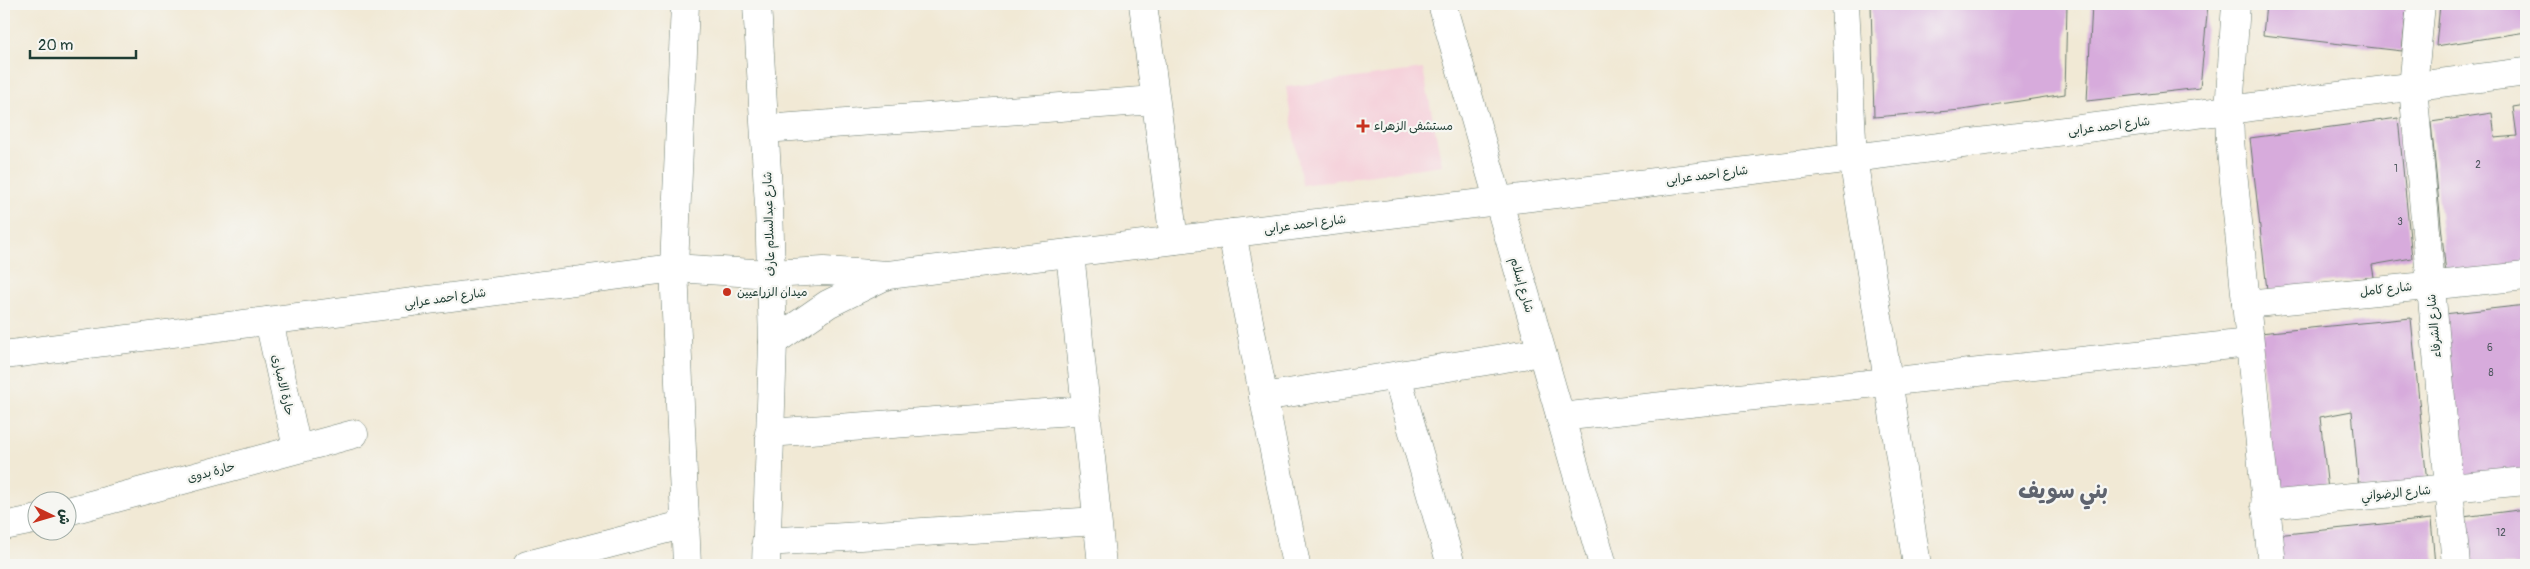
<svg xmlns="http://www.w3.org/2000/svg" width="2530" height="569" font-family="Pangolin,'Playpen Sans Arabic',sans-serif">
	<rect width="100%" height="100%" fill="#f6f6f2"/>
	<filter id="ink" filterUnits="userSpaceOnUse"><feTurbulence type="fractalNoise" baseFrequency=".02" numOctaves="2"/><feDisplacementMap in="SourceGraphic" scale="10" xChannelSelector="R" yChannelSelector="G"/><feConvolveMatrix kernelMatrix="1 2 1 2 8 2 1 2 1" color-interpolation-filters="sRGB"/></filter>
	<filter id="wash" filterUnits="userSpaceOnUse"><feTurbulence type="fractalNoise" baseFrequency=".0096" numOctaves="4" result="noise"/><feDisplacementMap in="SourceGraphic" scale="20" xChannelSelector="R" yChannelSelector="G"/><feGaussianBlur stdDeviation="1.12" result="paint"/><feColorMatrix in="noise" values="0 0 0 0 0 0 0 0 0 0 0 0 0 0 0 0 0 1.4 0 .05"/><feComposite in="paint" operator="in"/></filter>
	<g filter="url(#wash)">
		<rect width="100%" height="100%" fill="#f1e9d5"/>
		<path fill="#f5cfd9" d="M1423,69L1442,165L1302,185L1286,87Z"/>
		<g id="blocks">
			<g fill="#d7abdc">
				<path d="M1871,4H2067L2065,94L1962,110L1874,117Z"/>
				<path d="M2092,4H2208L2200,88L2087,101Z"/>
				<path d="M2266,4H2407L2402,51L2263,35Z"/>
				<path d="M2440,4H2526V32L2436,46Z"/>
				<path d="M2526,105V268L2446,275L2431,122L2492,113L2495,138L2517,136L2513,107Z"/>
				<path d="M2398,118L2412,258L2372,265L2374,277L2267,290L2250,138Z"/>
				<path d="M2526,305V477L2470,483L2458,473L2444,314Z"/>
				<path d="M2411,318L2427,483L2359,490L2352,411L2320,417L2328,490L2277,497L2260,333Z"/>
				<path d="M2526,509V565H2467L2463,517Z"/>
				<path d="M2431,519L2435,565H2279L2276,535Z"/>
			</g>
		</g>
	</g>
	<g filter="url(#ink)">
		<use href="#blocks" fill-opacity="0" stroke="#68796c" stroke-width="1"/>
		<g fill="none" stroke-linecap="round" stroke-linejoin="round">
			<g stroke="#68796c" stroke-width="29">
				<g id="minor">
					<path d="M1143,4L1174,240"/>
					<path d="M1442,4L1603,565"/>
					<path d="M1845,4L1853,158L1917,565"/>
					<path d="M2236,4L2229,111L2230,141L2272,565"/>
					<path d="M2421,4L2413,87L2456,565"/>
					<path d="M765,129L1155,100"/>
					<path d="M1232,233L1296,565"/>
					<path d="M1070,253L1102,565"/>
					<path d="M2246,304L2526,276"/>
					<path d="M269,321L297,448"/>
					<path d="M1397,376L1451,565"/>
					<path d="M1263,397L1541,352"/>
					<path d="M1560,417L2249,343"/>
					<path d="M769,433L1087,410"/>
					<path d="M2265,505L2526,481"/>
					<path d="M68,511L354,434"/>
					<path d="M4,526L38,519"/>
					<path d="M766,542L1097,521"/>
					<path d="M527,565L686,524"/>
				</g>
			</g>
			<g stroke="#68796c" stroke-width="29">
				<g id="major">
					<path d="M685,4L674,268L687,565"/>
					<path d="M757,4L769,206L773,342L766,565"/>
					<path d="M773,342L828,304L885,276"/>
					<path d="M4,355L674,268L771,274L824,271L888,275L1853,158L2526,72"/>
				</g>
			</g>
			<use href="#minor" stroke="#fff" stroke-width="28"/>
			<use href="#major" stroke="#fff" stroke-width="28"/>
		</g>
	</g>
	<g fill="#c8321e" stroke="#f6f6f2" stroke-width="2">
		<path d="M1360.5 118.5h5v5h5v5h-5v5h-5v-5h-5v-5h5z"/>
		<circle cx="727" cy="292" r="5"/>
	</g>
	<g text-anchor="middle" stroke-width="4.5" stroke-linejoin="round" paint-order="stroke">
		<g font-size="10" fill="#4d585e">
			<text x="2478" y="168">2</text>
			<text x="2396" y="172">1</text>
			<text x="2400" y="225">3</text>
			<text x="2490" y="351">6</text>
			<text x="2491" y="376">8</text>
			<text x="2501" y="536">12</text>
		</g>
		<g font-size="12" fill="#1f3d34" stroke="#f6f6f2" text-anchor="start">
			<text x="1374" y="130">مستشفى الزهراء</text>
			<text x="737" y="296">ميدان الزراعيين</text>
		</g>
		<g font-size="12" fill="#1f3d34" stroke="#f6f6f2">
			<text transform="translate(2109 126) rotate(-7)" y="4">شارع احمد عرابى</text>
			<text transform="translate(1707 175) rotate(-7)" y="4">شارع احمد عرابى</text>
			<text transform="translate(769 224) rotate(-92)" y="4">شارع عبدالسلام عارف</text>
			<text transform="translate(1305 224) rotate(-7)" y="4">شارع احمد عرابى</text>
			<text transform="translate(1522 285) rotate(74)" y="4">شارع إسلام</text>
			<text transform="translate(2386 289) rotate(-6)" y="4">شارع كامل</text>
			<text transform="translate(445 298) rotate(-8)" y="4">شارع احمد عرابى</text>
			<text transform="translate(2434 326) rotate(-95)" y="4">شارع الشرفاء</text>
			<text transform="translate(283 385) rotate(77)" y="4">حارة الامبارى</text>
			<text transform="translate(211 472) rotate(-15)" y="4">حارة بدوى</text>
			<text transform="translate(2396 493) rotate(-5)" y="4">شارع الرضواني</text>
		</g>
		<g font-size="22" font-weight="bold" fill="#5f646f" stroke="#f6f6f2">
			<text x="2063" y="498">بني سويف</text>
		</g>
	</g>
	<rect width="2530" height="569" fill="none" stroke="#f6f6f2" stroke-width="20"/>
	<g transform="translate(52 516) rotate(95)"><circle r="24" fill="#f6f6f2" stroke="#a0aca6"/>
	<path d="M0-4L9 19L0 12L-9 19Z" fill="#c8321e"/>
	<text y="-8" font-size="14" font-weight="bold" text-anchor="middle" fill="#1f3d34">ش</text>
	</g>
	<path d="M30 50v8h106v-8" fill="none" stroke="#1f3d34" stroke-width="2.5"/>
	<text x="38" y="50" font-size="15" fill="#1f3d34" stroke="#f6f6f2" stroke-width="4" paint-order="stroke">20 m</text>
</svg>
